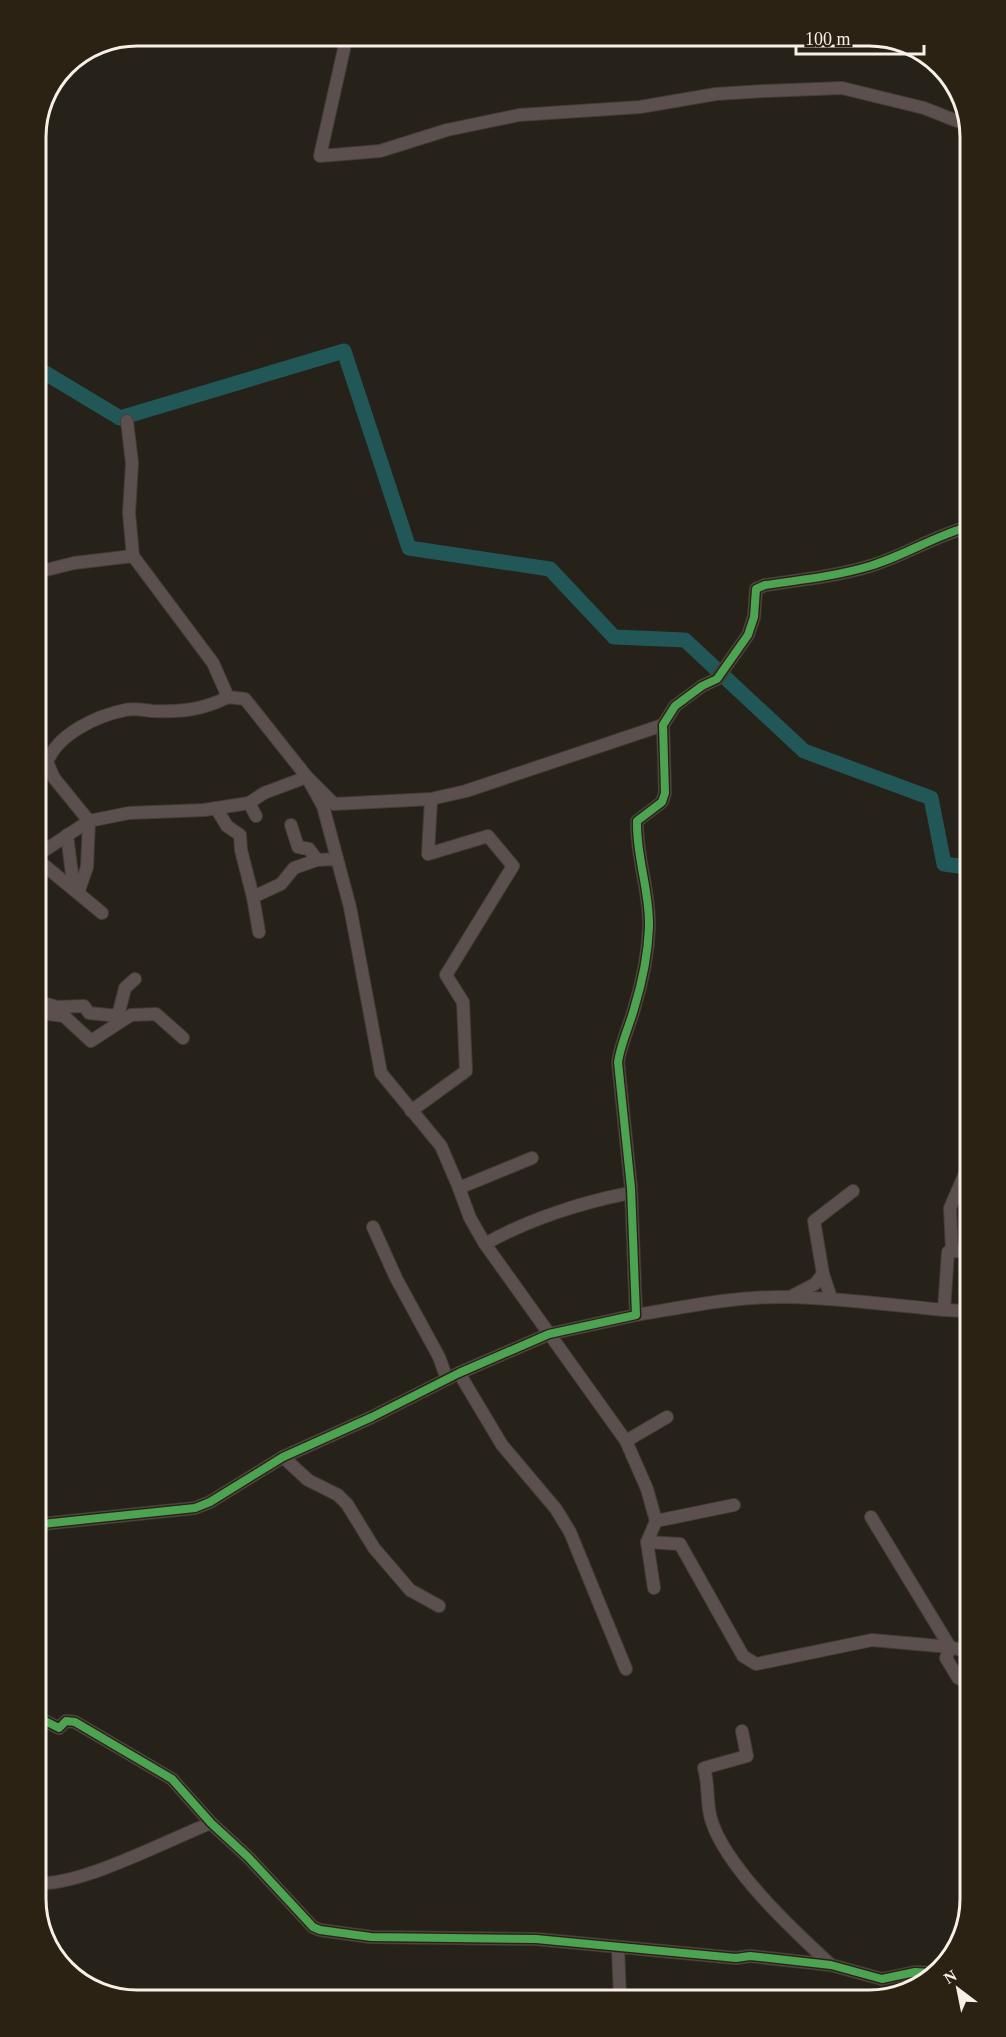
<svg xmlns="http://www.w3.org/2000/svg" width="1006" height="2037" font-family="'Times New Roman',serif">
	<rect width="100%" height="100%" fill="#262119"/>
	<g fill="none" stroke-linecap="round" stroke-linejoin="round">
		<path stroke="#215757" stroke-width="15" d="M37,368L120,418L344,351L409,548L550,569L614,637L685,640L804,751L931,798L944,864L966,867"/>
		<g stroke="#423d37" stroke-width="14">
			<g id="minor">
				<path d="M343,41L344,49L320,156L380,151L447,130L519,115L640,107L716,94L765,91L842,88L924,108L962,123"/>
				<path d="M127,421L132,463L129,513L133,556L213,663L228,697L245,699L307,777L323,806L350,907L381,1073L441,1146L459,1188"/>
				<path d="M38,572L74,563L133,556"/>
				<path d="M249,803L256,816"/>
				<path d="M216,808L227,826L240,835L241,850L253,897"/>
				<path d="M291,825L298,847L309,849L317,860L337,859"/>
				<path d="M67,835L74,890"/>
				<path d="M39,854L89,821L129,813L204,810L249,803L264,793L307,777L334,804L431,799L466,791L663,725"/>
				<path d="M39,861L102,913"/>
				<path d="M78,893L87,867L89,821L54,778L47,762C58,734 96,716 125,710C133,708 144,710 152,711C181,712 203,710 228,697"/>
				<path d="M259,932L253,897L281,884L294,868L317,860"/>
				<path d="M40,1002L57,1007L84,1006L89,1013L118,1016L125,988L135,979"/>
				<path d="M40,1013L64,1016L91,1041L131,1015L156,1014L183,1038"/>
				<path d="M411,1111L466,1071L463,1002L446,975L513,866L488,836L428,854L431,799"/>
				<path d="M532,1158L459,1188L470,1218L485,1244L626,1441L647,1489L656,1521L647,1542L654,1588"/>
				<path d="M373,1227L396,1278L439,1357L447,1379"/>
				<path d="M485,1244C527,1220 582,1202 630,1193"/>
				<path d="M952,1251L950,1208L967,1169"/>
				<path d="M823,1274L814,1221L853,1191"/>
				<path d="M792,1296L815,1284L823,1274L831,1298"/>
				<path d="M944,1310L968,1311"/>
				<path d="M636,1315C685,1307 736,1296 787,1297C839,1298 891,1305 944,1310L948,1252L967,1250"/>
				<path d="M459,1373L502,1445L556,1509L570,1532L626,1669"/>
				<path d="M626,1441L667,1417"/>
				<path d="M283,1457L308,1480L338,1495L347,1504L374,1548L410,1590L439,1606"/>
				<path d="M871,1517L950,1647L946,1658L958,1678L969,1683"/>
				<path d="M656,1521L734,1505"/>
				<path d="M42,1524L195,1508L210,1502L283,1457L372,1417L459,1373L549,1334L636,1315L631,1188L618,1062C621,1043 629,1027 634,1009C642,983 648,954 649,927C650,891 636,857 637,821L662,802L665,793L663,725L675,706L702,686L717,679L748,635L754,617L756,589L765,585C800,580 837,576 870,566C903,556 931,538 964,528"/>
				<path d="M647,1542L680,1544L743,1656L756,1664L872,1640L950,1647L969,1652"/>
				<path d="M43,1720L59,1728L66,1721L75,1722L172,1779L211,1823L248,1857L313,1927L320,1930L371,1937L536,1939L736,1958L750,1956L831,1965L882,1979L915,1972L932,1973"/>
				<path d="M742,1731L747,1756L704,1768C709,1784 706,1802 711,1819C725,1867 794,1931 831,1965"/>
				<path d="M43,1883C86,1883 168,1840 211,1823"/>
				<path d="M618,1949L620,1996"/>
			</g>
		</g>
		<use href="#minor" stroke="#5c504f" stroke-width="12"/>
		<g stroke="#2b2214" stroke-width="11">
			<g id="cycleway">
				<path d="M42,1524L195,1508L210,1502L283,1457L372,1417L459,1373L549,1334L636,1315L631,1188L618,1062C621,1043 629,1027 634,1009C642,983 648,954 649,927C650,891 636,857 637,821L662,802L665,793L663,725L675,706L702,686L717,679L748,635L754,617L756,589L765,585C800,580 837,576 870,566C903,556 931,538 964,528"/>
				<path d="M43,1720L59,1728L66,1721L75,1722L172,1779L211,1823L248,1857L313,1927L320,1930L371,1937L536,1939L736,1958L750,1956L831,1965L882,1979L915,1972L932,1973"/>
			</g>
		</g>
		<use href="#cycleway" stroke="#4ca352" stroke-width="8"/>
	</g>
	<path d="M0 0H1006V2037H0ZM137 46H869A91 91 0 0 1 960 137V1899A91 91 0 0 1 869 1990H137A91 91 0 0 1 46 1899V137A91 91 0 0 1 137 46Z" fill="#2b2214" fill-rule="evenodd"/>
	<path fill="none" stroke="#f7f0e7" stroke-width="3" d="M137 46H869A91 91 0 0 1 960 137V1899A91 91 0 0 1 869 1990H137A91 91 0 0 1 46 1899V137A91 91 0 0 1 137 46Z"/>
	<g transform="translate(958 1989) rotate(328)" stroke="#2b2214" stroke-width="4.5" paint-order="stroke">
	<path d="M0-4.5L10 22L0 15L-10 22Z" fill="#f7f0e7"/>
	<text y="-9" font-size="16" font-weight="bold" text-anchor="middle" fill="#f7f0e7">N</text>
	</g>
	<path d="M796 45v9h128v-9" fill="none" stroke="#f7f0e7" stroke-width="3"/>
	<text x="805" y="45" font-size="18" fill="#f7f0e7" stroke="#2b2214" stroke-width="4.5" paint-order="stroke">100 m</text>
</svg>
